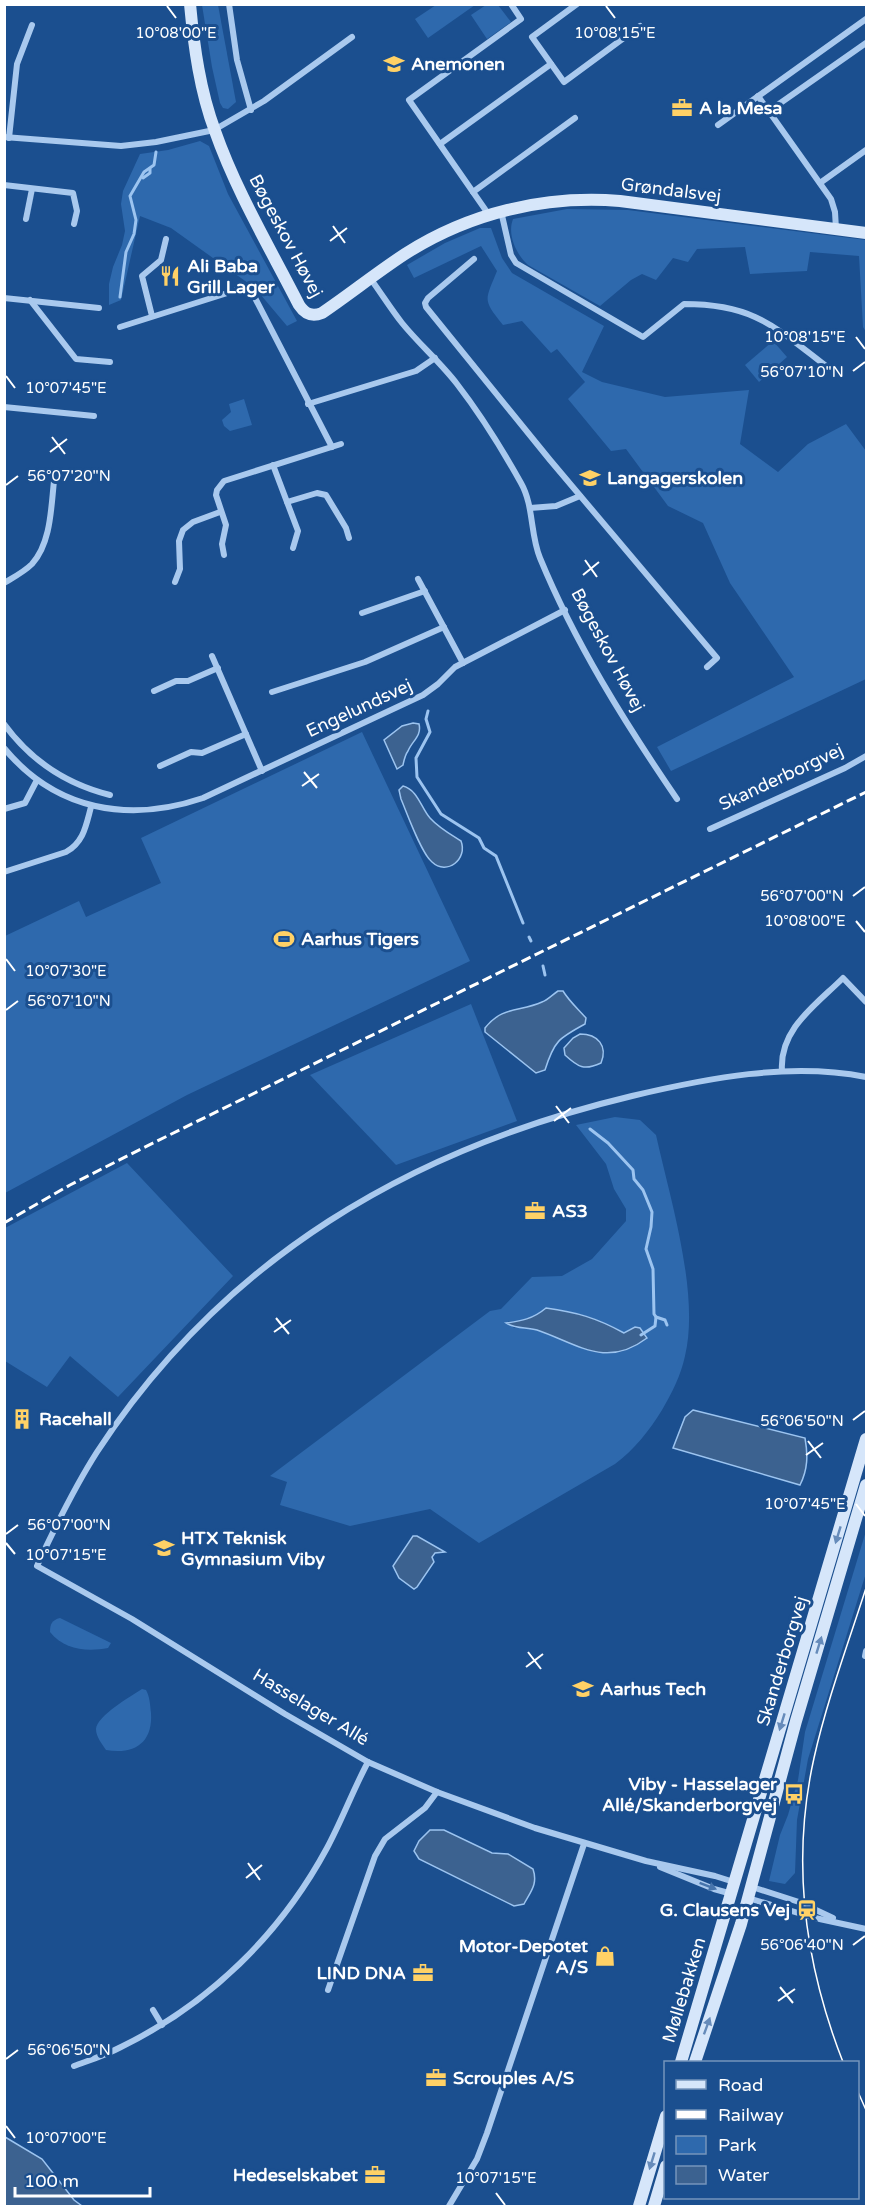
<svg xmlns="http://www.w3.org/2000/svg" width="871" height="2211" font-family="'Varela Round',sans-serif">
	<rect width="100%" height="100%" fill="#1b4f8f"/>
	<g fill="#2e69ad" fill-rule="evenodd">
		<path d="M202,5H218L236,102L228,109L223,108L220,103L212,67Z"/>
		<path d="M436,5L474,4L475,5L428,38L415,19Z"/>
		<path d="M486,5H498L511,22L487,39L471,15Z"/>
		<path d="M200,141L209,146L228,194L297,321L287,326L255,288L171,228L140,216L121,300L109,305V284L113,267L122,245L125,231L121,204L123,191L140,154L168,150Z"/>
		<path d="M567,209L628,210L866,240V332L863,327L859,256L810,252L807,271L750,274L745,247L697,249L688,262L673,258L656,280L642,274L631,280L600,306L528,265C516,254 507,235 513,219Z"/>
		<path d="M480,228H491L502,258L512,273L604,326L582,372L602,382L665,397L749,390L740,444L778,472L808,444L846,424L866,451V679L671,771L657,747L794,677L730,583L703,523L668,506L626,449L611,451L568,399L585,382L557,349L551,353L522,321L503,325C482,299 485,301 497,271L481,246L414,278L407,265L445,243Z"/>
		<path d="M773,341L787,357L759,382L745,365Z"/>
		<path d="M244,399L252,425L230,431L224,426L222,420L231,412L229,404Z"/>
		<path d="M362,732L470,961L187,1095L5,1193V936L79,901L86,917L161,883L141,838Z"/>
		<path d="M471,1004L517,1121L396,1165L310,1075Z"/>
		<path d="M615,1117L640,1120L656,1135C670,1198 700,1294 685,1356C681,1375 672,1393 662,1410C649,1431 635,1449 615,1464L479,1543L430,1509L350,1526L280,1505L287,1482L270,1476L490,1311L501,1309L532,1277L562,1276L592,1259L626,1221V1209L614,1189L606,1164L576,1125ZM546,1308C574,1311 599,1318 624,1333L630,1329L639,1344C589,1374 559,1322 514,1328L508,1321C522,1324 535,1317 546,1308Z"/>
		<path d="M127,1163L233,1276L118,1397L70,1356L47,1387L5,1361V1228Z"/>
		<path d="M866,1531V1573L808,1759L797,1820L795,1873L785,1884L769,1881L780,1835L788,1815L798,1780L805,1732Z"/>
		<path d="M60,1618L111,1643L108,1648C87,1652 64,1650 50,1632C50,1624 52,1620 60,1618Z"/>
		<path d="M142,1689L146,1690C150,1697 150,1705 151,1713C153,1743 134,1755 106,1750C102,1744 96,1737 96,1729C97,1716 131,1696 142,1689Z"/>
	</g>
	<g fill="#3c6290" stroke="#9cc4f0" stroke-width="1.5">
		<path d="M413,723L419,724C422,736 412,741 408,751C405,755 404,760 403,765L397,769L384,740L402,726Z"/>
		<path d="M403,786C418,790 421,808 430,818C439,828 450,834 461,841C468,859 447,876 432,862C421,853 407,813 401,799L399,790Z"/>
		<path d="M558,991H563C569,1001 578,1009 586,1018L585,1024C559,1038 554,1041 545,1070L536,1073L485,1032V1028C502,1006 520,1012 542,1002C548,1000 553,994 558,991Z"/>
		<path d="M580,1034C598,1034 608,1046 601,1063C584,1071 578,1067 565,1055L564,1048L573,1038Z"/>
		<path d="M546,1308C576,1312 597,1318 624,1333L635,1327L640,1328L647,1338C606,1369 578,1344 537,1330C526,1327 515,1329 506,1323C521,1321 533,1319 546,1308Z"/>
		<path d="M693,1410L805,1438C808,1455 808,1469 800,1485L673,1448L685,1417Z"/>
		<path d="M413,1536H417L445,1552L435,1553L432,1557L434,1562L417,1587L414,1589L399,1578L393,1566Z"/>
		<path d="M430,1830H444L492,1853L508,1854L533,1869C538,1884 531,1891 524,1904L514,1906L419,1859L414,1851L419,1841Z"/>
		<path d="M5,2137L42,2159L74,2200L82,2206H5Z"/>
	</g>
	<g fill="none" stroke-linecap="round" stroke-linejoin="round">
		<g stroke="#9cc4f0" stroke-width="3">
			<path d="M143,178L150,173V169"/>
			<path d="M120,297L126,252L134,234L136,220L130,196L144,172L154,165L156,152"/>
			<path d="M428,711L426,719L430,732L416,758L417,777L441,814L479,838L484,848L496,856L523,923"/>
			<path d="M529,937L531,941"/>
			<path d="M543,966L545,975"/>
			<path d="M590,1129L608,1143L633,1170L634,1179L643,1190L652,1212L651,1227L646,1249L653,1269L654,1314L656,1317L655,1326L641,1335"/>
			<path d="M656,1317L665,1320L667,1325"/>
		</g>
		<g stroke="#a9c9ee" stroke-width="6">
			<path d="M229,4L237,60L251,110"/>
			<path d="M577,4L532,37L564,82L640,26"/>
			<path d="M758,96L831,199L835,212L836,229"/>
			<path d="M769,111L866,43"/>
			<path d="M718,125L866,19"/>
			<path d="M4,137L121,146L156,142L214,130L264,101L352,37"/>
			<path d="M9,138L17,64L32,25"/>
			<path d="M440,144L551,64"/>
			<path d="M820,183L866,150"/>
			<path d="M4,185L73,193L77,211L74,224"/>
			<path d="M473,192L575,118"/>
			<path d="M501,211L511,255L516,263L643,337L684,304C753,304 774,326 826,366"/>
			<path d="M489,215L409,100L521,19L511,4"/>
			<path d="M26,219L32,189"/>
			<path d="M474,259L428,298L425,303L426,307L550,460L717,658L707,667"/>
			<path d="M370,278C381,293 391,309 402,323C419,344 440,362 457,384C481,415 502,449 521,483C534,506 530,534 540,558C575,643 625,723 677,799"/>
			<path d="M4,298L99,308"/>
			<path d="M30,300L76,359L110,362"/>
			<path d="M152,316L142,276L161,260L166,239"/>
			<path d="M120,327L240,289L246,290L254,296L332,447"/>
			<path d="M308,404L416,371L435,358"/>
			<path d="M4,407L94,416"/>
			<path d="M273,465L298,531L293,548"/>
			<path d="M287,502L317,493L326,495L346,528L349,538"/>
			<path d="M530,508L556,506L580,496"/>
			<path d="M224,555L222,544L226,525L216,495L217,490L224,481L341,444"/>
			<path d="M418,579L463,663"/>
			<path d="M175,582L180,569L179,541L183,530L193,522L220,512"/>
			<path d="M4,583C14,577 24,572 32,564C51,543 51,508 54,481"/>
			<path d="M362,613L425,591"/>
			<path d="M212,656L262,771"/>
			<path d="M154,691L176,681H188L218,668"/>
			<path d="M272,692L365,662L444,627"/>
			<path d="M4,724C31,761 66,784 110,795"/>
			<path d="M4,748C56,811 129,823 203,798L423,695L438,684L455,667L565,610"/>
			<path d="M160,766L191,752L202,753L246,734"/>
			<path d="M4,809L25,803L37,780"/>
			<path d="M710,829L845,768L866,756"/>
			<path d="M4,872L66,852C84,842 86,825 91,807"/>
			<path d="M782,1071C779,1029 816,1005 843,978L866,1002"/>
			<path d="M865,1656L866,1651"/>
			<path d="M660,1867L714,1889L732,1894"/>
			<path d="M734,1882L715,1876L646,1861L535,1828L437,1792L368,1762L285,1714L132,1619L37,1566C55,1527 74,1488 97,1452C224,1258 410,1149 632,1096C708,1078 789,1062 866,1077"/>
			<path d="M752,1887L799,1902L833,1918"/>
			<path d="M748,1898L815,1918L866,1929"/>
			<path d="M328,1990L375,1856L385,1839L425,1808L437,1792"/>
			<path d="M153,2010L162,2025"/>
			<path d="M74,2066C90,2060 106,2055 121,2047C209,2004 280,1935 327,1848C342,1820 353,1790 368,1762"/>
			<path d="M449,2206L477,2159L487,2133L584,1844"/>
		</g>
		<g stroke="#d6e6fa" stroke-width="12">
			<path d="M190,4C194,47 200,91 215,131C236,191 270,248 299,305C305,314 312,317 322,313C350,294 376,273 405,254C469,213 544,195 620,201L866,233"/>
			<path d="M681,2062L866,1439"/>
			<path d="M695,2062L741,1924L796,1721L866,1485"/>
			<path d="M639,2206L666,2116"/>
			<path d="M654,2206L666,2166"/>
		</g>
		<g stroke="#fff" stroke-width="1.5">
			<path d="M843,2062C805,1965 791,1861 814,1758C827,1700 848,1644 866,1588"/>
			<path d="M858,2092L866,2110"/>
		</g>
		<path stroke="#fff" stroke-width="3" stroke-dasharray="10 4.5" stroke-linecap="butt" d="M4,1223L70,1185L143,1148L866,792"/>
	</g>
	<defs><path id="oneway-solid" d="M-6-.8H1V-3.2L6.5 0L1 3.2V.8H-6Z" transform="scale(1.5)"/></defs>
	<g fill="#668bba">
		<use href="#oneway-solid" transform="translate(838 1535) rotate(107)"/>
		<use href="#oneway-solid" transform="translate(819 1645) rotate(-73)"/>
		<use href="#oneway-solid" transform="translate(782 1722) rotate(107)"/>
		<use href="#oneway-solid" transform="translate(707 2026) rotate(-70)"/>
		<use href="#oneway-solid" transform="translate(652 2161) rotate(107)"/>
	</g>
	<use fill="#4674ac" href="#oneway-solid" transform="translate(708 1886) rotate(21)"/>
	<path fill="none" stroke="#fff" stroke-width="2" d="M167,6L176,18M606,6L615,18M333,226L345,243M330,241L347,228M856,337L865,349M853,371L865,362M6,376L15,388M52,437L65,454M50,452L67,439M6,485L18,476M585,560L597,577M583,575L599,562M304,772L317,788M302,786L319,774M853,896L865,887M856,921L865,932M6,959L15,971M6,1010L18,1001M556,1106L569,1123M554,1121L571,1108M276,1318L289,1334M274,1332L291,1320M853,1420L865,1411M808,1441L821,1458M806,1455L823,1443M856,1504L865,1516M6,1534L18,1525M6,1543L15,1554M528,1652L541,1669M526,1667L543,1654M248,1863L260,1880M246,1878L262,1865M853,1945L865,1936M780,1987L793,2003M778,2001L795,1989M6,2059L18,2050M6,2126L15,2138M496,2193L505,2205"/>
	<defs>
		<g id="school-bare" transform="scale(1.62)"><path d="M0-5L7-2L0 1L-7-2ZM-4 1L0 2.5L4 1V4Q0 6-4 4Z" fill="#ffd166" stroke="#1b4f8f" stroke-width="2.5" paint-order="stroke"/></g>
		<g id="office-bare" transform="scale(1.62)"><path d="M-6-3h4V-5.5h4V-3h4V5H-6ZM-1-4.5V-3h2v-1.5ZM-6 0V1H6V0Z" fill="#ffd166" stroke="#1b4f8f" stroke-width="2.5" paint-order="stroke"/></g>
		<g id="restaurant-bare" transform="scale(1.62)"><path d="M-5-6h1v4h1v-4h1v4h1v-4h1v5L-1.5 .5V6h-2V.5L-5-1ZM5-6V6H3V1.5H1.5Q1.5-4 5-6Z" fill="#ffd166" stroke="#1b4f8f" stroke-width="2.5" paint-order="stroke"/></g>
		<g id="stadium-bare" transform="scale(1.62)"><path d="M0-5a6.5 5 0 1 0 0 10a6.5 5 0 1 0 0-10ZM-3.5-1.8h7v3.6h-7Z" fill="#ffd166" stroke="#1b4f8f" stroke-width="2.5" paint-order="stroke"/></g>
		<g id="building-bare" transform="scale(1.62)"><path d="M-4-6H4V6H1V3H-1V6H-4ZM-2.5-4.3h1.7v1.8h-1.7ZM.8-4.3h1.7v1.8H.8ZM-2.5-1h1.7V.8h-1.7ZM.8-1h1.7V.8H.8Z" fill="#ffd166" stroke="#1b4f8f" stroke-width="2.5" paint-order="stroke"/></g>
		<g id="university-bare" transform="scale(1.62)"><path d="M0-5L7-2L0 1L-7-2ZM-4 1L0 2.5L4 1V4Q0 6-4 4Z" fill="#ffd166" stroke="#1b4f8f" stroke-width="2.5" paint-order="stroke"/></g>
		<g id="bus-bare" transform="scale(1.62)"><path d="M-5-6H5V4H4V6H2V4H-2V6H-4V4H-5ZM-3.5-4V0h7V-4ZM-3.5 1.2v1.5H-2V1.2ZM2 1.2v1.5H3.5V1.2Z" fill="#ffd166" stroke="#1b4f8f" stroke-width="2.5" paint-order="stroke"/></g>
		<g id="station-bare" transform="scale(1.62)"><path d="M-3-6H3Q5-6 5-4V2Q5 4 3 4L4.5 6H3L1.5 4h-3L-3 6H-4.5L-3 4Q-5 4-5 2V-4Q-5-6-3-6ZM-3.5-4v3h7v-3ZM-3.5 1v1.5H-2V1ZM2 1v1.5H3.5V1Z" fill="#ffd166" stroke="#1b4f8f" stroke-width="2.5" paint-order="stroke"/></g>
		<g id="shop-bare" transform="scale(1.62)"><path d="M-5-2.5h2.3a2.7 3.5 0 0 1 5.4 0H5L5.5 6h-11ZM-1.5-2.5h3a1.5 2.3 0 0 0-3 0Z" fill="#ffd166" stroke="#1b4f8f" stroke-width="2.5" paint-order="stroke"/></g>
	</defs>
	<g fill-rule="evenodd">
		<use href="#school-bare" x="394" y="64"/>
		<use href="#office-bare" x="682" y="108"/>
		<use href="#restaurant-bare" x="170" y="276"/>
		<use href="#school-bare" x="590" y="478"/>
		<use href="#stadium-bare" x="284" y="939"/>
		<use href="#office-bare" x="535" y="1211"/>
		<use href="#building-bare" x="22" y="1419"/>
		<use href="#university-bare" x="164" y="1548"/>
		<use href="#university-bare" x="583" y="1689"/>
		<use href="#bus-bare" x="794" y="1794"/>
		<use href="#station-bare" x="807" y="1910"/>
		<use href="#shop-bare" x="605" y="1956"/>
		<use href="#office-bare" x="423" y="1973"/>
		<use href="#office-bare" x="436" y="2078"/>
		<use href="#office-bare" x="375" y="2175"/>
	</g>
	<g text-anchor="middle" stroke-width="6" stroke-linejoin="round" paint-order="stroke">
		<g font-size="18" font-weight="bold" fill="#fff" stroke="#1b4f8f" text-anchor="start">
			<text x="411" y="70">Anemonen</text>
			<text x="699" y="114">A la Mesa</text>
			<text x="187" y="272">Ali Baba<tspan x="187" dy="21">Grill Lager</tspan></text>
			<text x="607" y="484">Langagerskolen</text>
			<text x="301" y="945">Aarhus Tigers</text>
			<text x="552" y="1217">AS3</text>
			<text x="39" y="1425">Racehall</text>
			<text x="181" y="1544">HTX Teknisk<tspan x="181" dy="21">Gymnasium Viby</tspan></text>
			<text x="600" y="1695">Aarhus Tech</text>
			<text x="777" y="1790" text-anchor="end">Viby - Hasselager<tspan x="777" dy="21">Allé/Skanderborgvej</tspan></text>
			<text x="790" y="1916" text-anchor="end">G. Clausens Vej</text>
			<text x="588" y="1952" text-anchor="end">Motor-Depotet<tspan x="588" dy="21">A/S</tspan></text>
			<text x="406" y="1979" text-anchor="end">LIND DNA</text>
			<text x="453" y="2084">Scrouples A/S</text>
			<text x="358" y="2181" text-anchor="end">Hedeselskabet</text>
		</g>
		<g font-size="18" fill="#fff" stroke="#1b4f8f">
			<text transform="translate(671 190) rotate(7)" y="6">Grøndalsvej</text>
			<text transform="translate(286 236) rotate(62)" y="6">Bøgeskov Høvej</text>
			<text transform="translate(608 650) rotate(62)" y="6">Bøgeskov Høvej</text>
			<text transform="translate(359 708) rotate(-25)" y="6">Engelundsvej</text>
			<text transform="translate(781 777) rotate(-25)" y="6">Skanderborgvej</text>
			<text transform="translate(782 1661) rotate(-73)" y="6">Skanderborgvej</text>
			<text transform="translate(311 1707) rotate(31)" y="6">Hasselager Allé</text>
			<text transform="translate(684 1990) rotate(-73)" y="6">Møllebakken</text>
		</g>
	</g>
	<g font-size="15" text-anchor="middle" fill="#fff" stroke="#1b4f8f" stroke-width="6" stroke-linejoin="round" paint-order="stroke">
		<text x="176" y="38">10°08'00"E</text>
		<text x="615" y="38">10°08'15"E</text>
		<text x="805" y="342">10°08'15"E</text>
		<text x="802" y="377">56°07'10"N</text>
		<text x="66" y="393">10°07'45"E</text>
		<text x="69" y="481">56°07'20"N</text>
		<text x="802" y="901">56°07'00"N</text>
		<text x="805" y="926">10°08'00"E</text>
		<text x="66" y="976">10°07'30"E</text>
		<text x="69" y="1006">56°07'10"N</text>
		<text x="802" y="1426">56°06'50"N</text>
		<text x="805" y="1509">10°07'45"E</text>
		<text x="69" y="1530">56°07'00"N</text>
		<text x="66" y="1560">10°07'15"E</text>
		<text x="802" y="1950">56°06'40"N</text>
		<text x="69" y="2055">56°06'50"N</text>
		<text x="66" y="2143">10°07'00"E</text>
		<text x="496" y="2183">10°07'15"E</text>
	</g>
	<rect width="871" height="2211" fill="none" stroke="#ffffff" stroke-width="12"/>
	<rect x="664" y="2061" width="195" height="138" fill="#1b4f8f" stroke="#7695bc" stroke-width="1.5"/>
	<rect x="676" y="2080" width="30" height="9" fill="#d6e6fa" stroke="#7695bc" stroke-width="1.5"/>
	<text x="718" y="2091" font-size="18" fill="#ffffff">Road</text>
	<rect x="676" y="2110" width="30" height="9" fill="#ffffff" stroke="#7695bc" stroke-width="1.5"/>
	<text x="718" y="2121" font-size="18" fill="#ffffff">Railway</text>
	<rect x="676" y="2136" width="30" height="18" fill="#2e69ad" stroke="#7695bc" stroke-width="1.5"/>
	<text x="718" y="2151" font-size="18" fill="#ffffff">Park</text>
	<rect x="676" y="2166" width="30" height="18" fill="#3c6290" stroke="#7695bc" stroke-width="1.5"/>
	<text x="718" y="2181" font-size="18" fill="#ffffff">Water</text>
	<path d="M15 2187v9h135v-9" fill="none" stroke="#ffffff" stroke-width="3"/>
	<text x="24" y="2187" font-size="18" fill="#ffffff" stroke="#1b4f8f" stroke-width="4.5" paint-order="stroke">100 m</text>
</svg>
